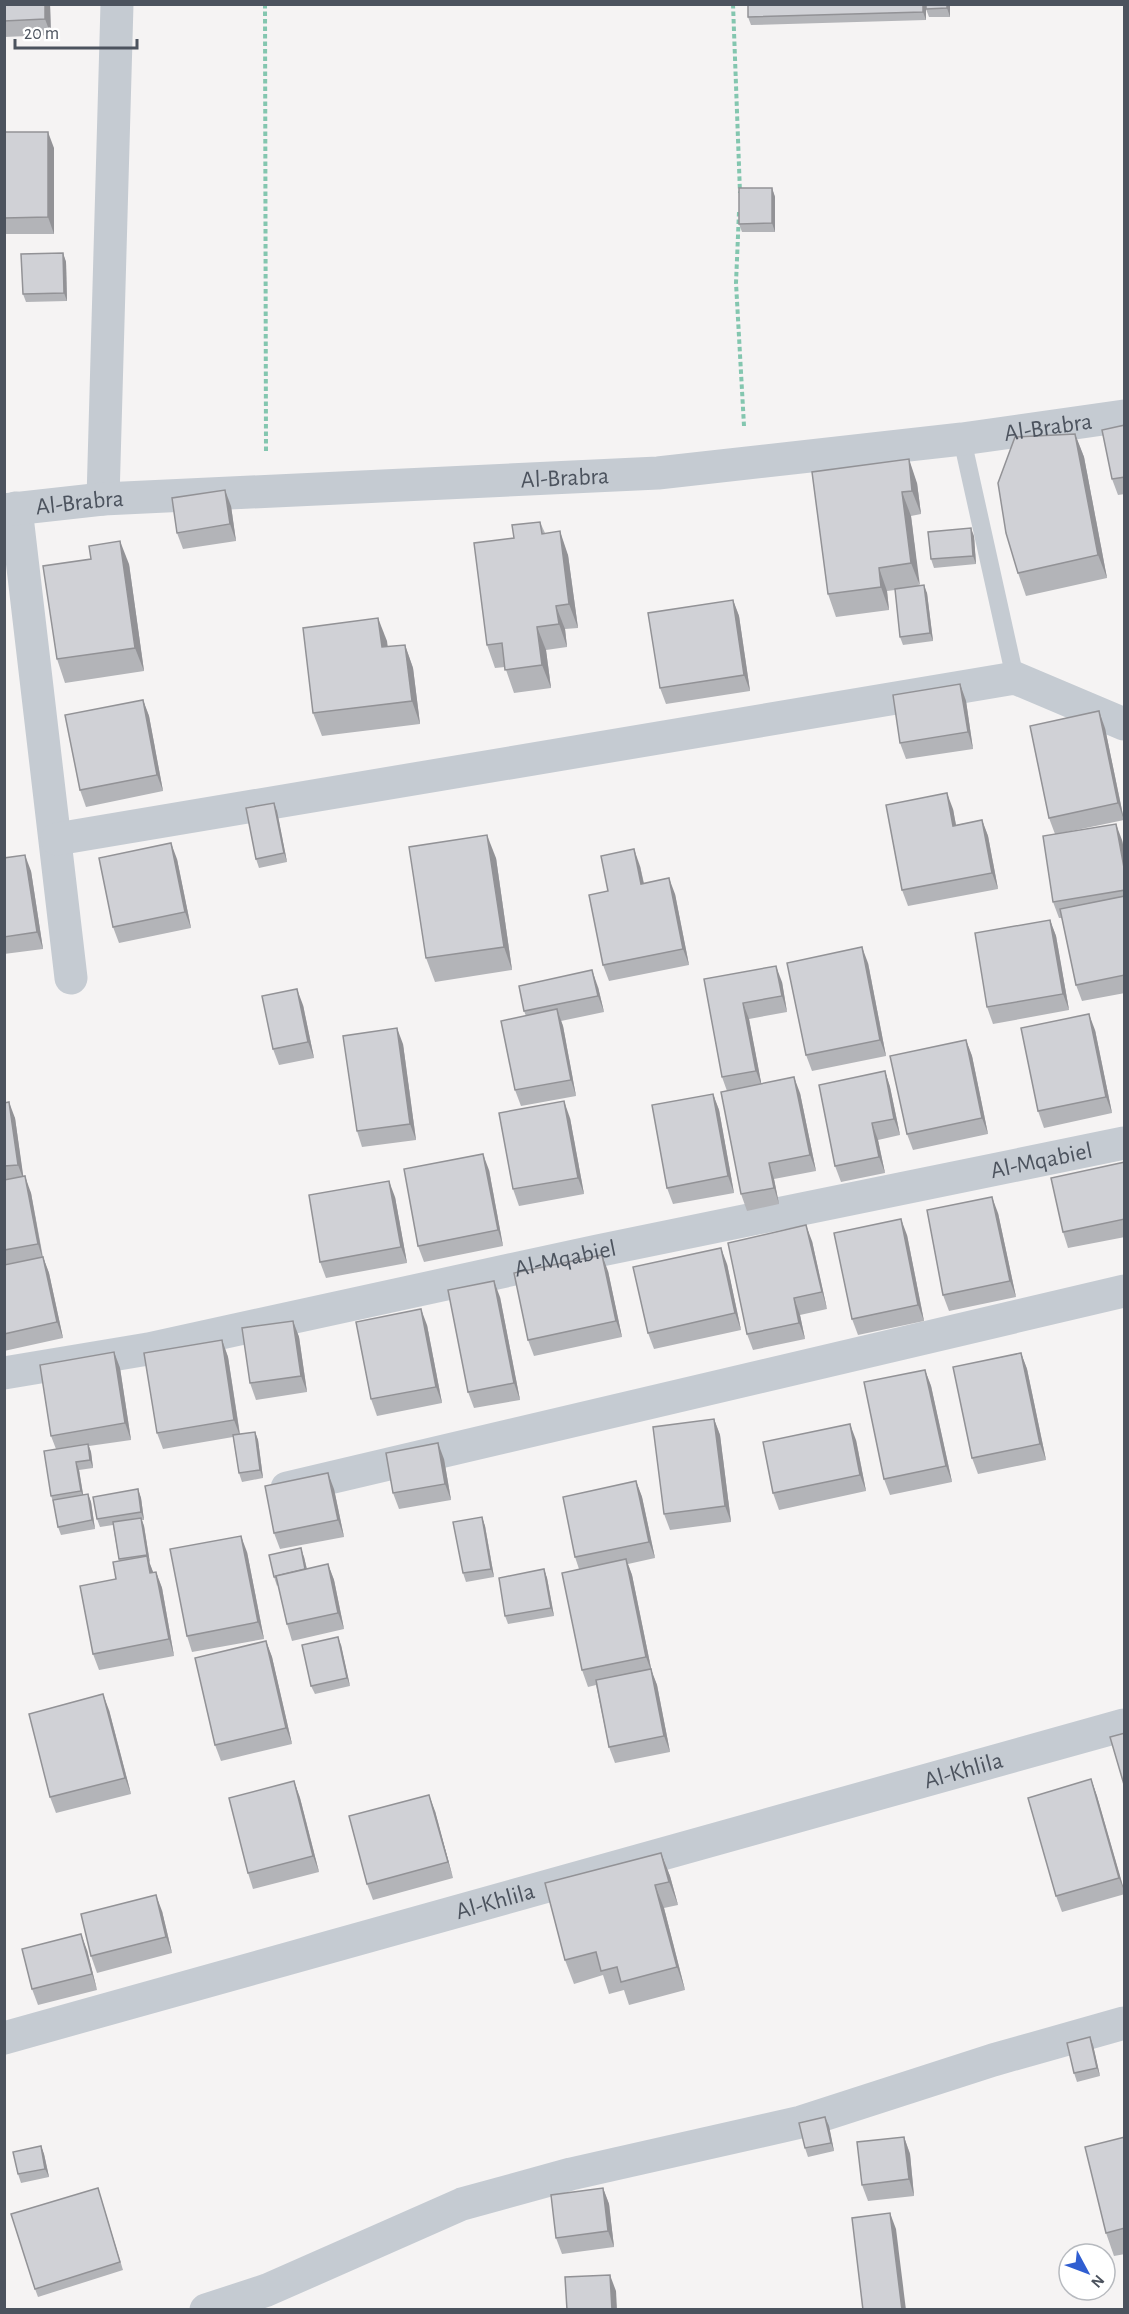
<svg xmlns="http://www.w3.org/2000/svg" width="1129" height="2314" font-family="'Alegreya Sans',sans-serif">
	<rect width="100%" height="100%" fill="#f5f3f3"/>
	<g fill="none" stroke-linecap="round" stroke-linejoin="round">
		<g stroke="#83c6af" stroke-width="4" stroke-dasharray="4.5 3" stroke-linecap="butt">
			<path d="M265,4L266,454"/>
			<path d="M733,4L740,193"/>
			<path d="M739,212L736,283L744,426"/>
		</g>
		<path stroke="#c5cbd2" stroke-width="18" d="M962,439L1015,678"/>
		<g stroke="#c5cbd2" stroke-width="33">
			<path d="M103,499L117,4"/>
			<path d="M16,508L71,978"/>
			<path id="s1" d="M4,510L103,499L658,473L962,439L1124,416"/>
			<path d="M57,839L1015,678L1124,724"/>
			<path id="s2" d="M4,1373L148,1349L597,1251L1124,1143"/>
			<path d="M287,1488L1124,1291"/>
			<path id="s3" d="M4,2038L1124,1725"/>
			<path d="M206,2310L267,2290L462,2204L571,2174L801,2122L993,2060L1124,2023"/>
		</g>
	</g>
	<g fill="#b3b4b8">
		<path d="M4,4H50L51,35L4,37Z"/>
		<path d="M748,4H950V17H929L926,9V20L751,25L748,17Z"/>
		<path d="M4,132L54,148V234H4Z"/>
		<path d="M772,188L775,197V232H742L739,224Z"/>
		<path d="M63,253L66,262L67,301L26,302L23,294Z"/>
		<path d="M1125,425V494L1118,495L1112,479Z"/>
		<path d="M1075,434L1084,457L1107,578L1026,596L1018,573Z"/>
		<path d="M812,472L917,483L921,514L911,516L919,585L927,593L933,641L903,645L900,637L895,590L887,591L889,610L836,617L828,594Z"/>
		<path d="M231,506L236,541L183,549L177,533Z"/>
		<path d="M540,522L545,533L568,555L578,628L565,629L567,647L546,650L551,688L514,693L505,667L495,668L487,645L514,538Z"/>
		<path d="M974,536L976,564L934,568L931,559Z"/>
		<path d="M129,564L144,671L65,683L57,659Z"/>
		<path d="M733,600L739,616L750,691L666,704L660,688Z"/>
		<path d="M387,641V647L405,645L413,668L420,724L322,736L313,713Z"/>
		<path d="M960,684L966,701L973,749L906,759L900,743Z"/>
		<path d="M143,700L149,716L163,791L86,807L80,790Z"/>
		<path d="M1105,728L1124,820L1062,833L1122,840L1125,854V993L1082,1001L1076,985L1062,918H1059L1053,902L1055,834L1049,818Z"/>
		<path d="M953,809L956,825L982,820L988,836L998,889L908,906L902,890Z"/>
		<path d="M277,811L287,862L259,868L256,859Z"/>
		<path d="M4,858L31,871L43,949L4,954Z"/>
		<path d="M496,858L512,970L435,982L426,958Z"/>
		<path d="M177,859L191,928L119,943L113,927Z"/>
		<path d="M640,866L644,883L675,894L689,965L609,981L603,965L608,891Z"/>
		<path d="M1050,920L1056,936L1069,1010L993,1024L987,1007Z"/>
		<path d="M868,963L886,1056L812,1071L806,1055Z"/>
		<path d="M704,979L782,982L787,1012L749,1019L761,1083L800,1093L816,1171L774,1179L779,1204L747,1211L741,1194L727,1091L722,1077Z"/>
		<path d="M598,987L604,1012L561,1021L563,1026L576,1096L521,1106L515,1090L526,1016L524,1011Z"/>
		<path d="M303,1005L314,1058L279,1065L273,1049Z"/>
		<path d="M1095,1030L1112,1113L1044,1128L1038,1111Z"/>
		<path d="M966,1040L972,1056L988,1134L913,1150L907,1134Z"/>
		<path d="M403,1044L416,1140L362,1147L357,1131Z"/>
		<path d="M885,1071L890,1087L900,1135L878,1140L885,1173L841,1182L835,1166Z"/>
		<path d="M713,1094L719,1110L734,1193L673,1204L667,1188Z"/>
		<path d="M4,1103L15,1118L23,1177L31,1193L43,1257L49,1273L63,1338L4,1351Z"/>
		<path d="M570,1118L584,1194L519,1206L513,1189Z"/>
		<path d="M1125,1162V1237L1068,1248L1063,1232Z"/>
		<path d="M489,1170L503,1246L424,1262L418,1246Z"/>
		<path d="M395,1197L407,1263L326,1278L320,1262Z"/>
		<path d="M998,1213L1016,1297L949,1311L943,1295Z"/>
		<path d="M907,1235L924,1321L858,1335L852,1319Z"/>
		<path d="M812,1241L827,1309L800,1315L805,1339L753,1350L747,1334Z"/>
		<path d="M727,1264L741,1330L654,1349L648,1333Z"/>
		<path d="M608,1271L622,1337L534,1356L528,1340Z"/>
		<path d="M500,1297L520,1400L474,1408L468,1392Z"/>
		<path d="M293,1321L299,1337L307,1392L256,1400L250,1383Z"/>
		<path d="M427,1325L442,1403L377,1416L371,1399Z"/>
		<path d="M222,1340L228,1357L240,1434L255,1432L258,1440L263,1478L242,1482L239,1473L233,1437L163,1449L157,1433Z"/>
		<path d="M114,1352L120,1368L131,1440L89,1446L91,1452L93,1468L79,1470L83,1494H88L91,1502L95,1529L61,1535L58,1527L54,1504L51,1496L56,1449L51,1436Z"/>
		<path d="M1021,1353L1027,1369L1046,1460L978,1474L972,1458Z"/>
		<path d="M925,1370L931,1386L952,1482L890,1495L884,1479Z"/>
		<path d="M714,1419L720,1435L731,1522L670,1530L664,1514Z"/>
		<path d="M856,1440L866,1491L779,1510L773,1493Z"/>
		<path d="M444,1459L451,1500L399,1509L393,1493Z"/>
		<path d="M636,1481L642,1497L655,1558L628,1564L632,1575L652,1673L657,1685L670,1752L615,1763L609,1747L596,1685L588,1687L582,1670L579,1569L575,1557Z"/>
		<path d="M138,1489L141,1498L144,1520H142L144,1526L150,1564L153,1572H156L162,1588L174,1656L99,1670L93,1654L116,1579L119,1561L113,1525L100,1527L97,1519Z"/>
		<path d="M334,1489L344,1537L280,1549L274,1533Z"/>
		<path d="M482,1517L485,1526L494,1577L466,1582L463,1573Z"/>
		<path d="M247,1552L264,1639L192,1652L187,1636Z"/>
		<path d="M304,1557L307,1569L328,1564L334,1580L344,1629L292,1641L287,1624L278,1585L277,1586L274,1577Z"/>
		<path d="M544,1569L547,1578L554,1616L508,1624L505,1616Z"/>
		<path d="M266,1641L272,1657L292,1744L221,1761L215,1745Z"/>
		<path d="M341,1645L350,1686L315,1694L311,1686Z"/>
		<path d="M109,1710L131,1794L56,1813L50,1797Z"/>
		<path d="M1091,1779L1097,1796L1125,1894L1062,1912L1056,1896Z"/>
		<path d="M294,1781L300,1798L319,1872L253,1889L248,1873Z"/>
		<path d="M435,1811L453,1878L373,1900L367,1884Z"/>
		<path d="M661,1853L670,1876L678,1905L664,1908L685,1990L629,2005L624,1990L609,1994L603,1975L574,1984L565,1960Z"/>
		<path d="M162,1911L172,1953L97,1973L91,1956Z"/>
		<path d="M87,1950L97,1990L38,2005L32,1989Z"/>
		<path d="M1093,2045L1100,2076L1077,2082L1074,2073Z"/>
		<path d="M825,2117L829,2126L834,2151L808,2157L805,2148Z"/>
		<path d="M904,2137L910,2154L914,2196L868,2201L862,2185Z"/>
		<path d="M1125,2137V2254L1114,2256L1106,2233Z"/>
		<path d="M41,2146L44,2154L49,2177L21,2183L18,2174Z"/>
		<path d="M98,2188L123,2270L38,2297L35,2289Z"/>
		<path d="M603,2188L609,2204L614,2247L562,2254L556,2238Z"/>
	</g>
	<g fill="#929296">
		<path d="M45,4H50L51,35L45,19Z"/>
		<path d="M923,4H926V20L923,12Z"/>
		<path d="M947,4H950V17L947,8Z"/>
		<path d="M48,132L54,148V234L48,217Z"/>
		<path d="M772,188L775,197V232L772,223Z"/>
		<path d="M63,253L66,262L67,301L64,293Z"/>
		<path d="M1075,434L1084,457L1107,578L1098,555Z"/>
		<path d="M909,459L917,483L921,514L912,491Z"/>
		<path d="M225,490L231,506L236,541L230,524Z"/>
		<path d="M902,492L911,516L920,586L911,563Z"/>
		<path d="M971,528L974,536L976,564L973,556Z"/>
		<path d="M560,531L568,555L578,628L569,604Z"/>
		<path d="M120,541L129,564L144,671L135,648Z"/>
		<path d="M879,568L887,591L889,610L881,587Z"/>
		<path d="M924,585L927,593L933,641L930,633Z"/>
		<path d="M733,600L739,616L750,691L744,675Z"/>
		<path d="M556,606L565,629L567,647L559,624Z"/>
		<path d="M378,618L387,641L391,671L382,647Z"/>
		<path d="M537,627L546,650L551,688L542,665Z"/>
		<path d="M405,645L413,668L420,724L412,701Z"/>
		<path d="M960,684L966,701L973,749L968,732Z"/>
		<path d="M143,700L149,716L163,791L157,775Z"/>
		<path d="M1099,711L1105,728L1124,820L1118,803Z"/>
		<path d="M947,793L953,809L959,842L953,826Z"/>
		<path d="M274,803L277,811L287,862L284,853Z"/>
		<path d="M982,820L988,836L998,889L992,873Z"/>
		<path d="M1116,824L1122,840L1125,854V873Z"/>
		<path d="M487,835L496,858L512,970L504,947Z"/>
		<path d="M171,843L177,859L191,928L185,912Z"/>
		<path d="M634,849L640,866L647,900L641,884Z"/>
		<path d="M25,855L31,871L43,949L37,932Z"/>
		<path d="M669,878L675,894L689,965L683,949Z"/>
		<path d="M1050,920L1056,936L1069,1010L1063,994Z"/>
		<path d="M862,947L868,963L886,1056L880,1040Z"/>
		<path d="M776,966L782,982L787,1012L782,996Z"/>
		<path d="M592,970L598,987L604,1012L598,996Z"/>
		<path d="M297,989L303,1005L314,1058L308,1042Z"/>
		<path d="M743,1003L749,1019L762,1087L756,1071Z"/>
		<path d="M557,1009L563,1026L576,1096L571,1080Z"/>
		<path d="M1089,1014L1095,1030L1112,1113L1106,1097Z"/>
		<path d="M397,1028L403,1044L416,1140L410,1124Z"/>
		<path d="M966,1040L972,1056L988,1134L982,1118Z"/>
		<path d="M885,1071L890,1087L900,1135L894,1119Z"/>
		<path d="M794,1077L800,1093L816,1171L810,1155Z"/>
		<path d="M713,1094L719,1110L734,1193L728,1176Z"/>
		<path d="M564,1101L570,1118L584,1194L578,1178Z"/>
		<path d="M9,1102L15,1118L24,1181L18,1165Z"/>
		<path d="M872,1123L878,1140L885,1173L879,1157Z"/>
		<path d="M483,1154L489,1170L503,1246L498,1230Z"/>
		<path d="M769,1163L774,1179L779,1204L774,1188Z"/>
		<path d="M25,1176L31,1193L43,1260L38,1244Z"/>
		<path d="M389,1181L395,1197L407,1263L401,1247Z"/>
		<path d="M992,1197L998,1213L1016,1297L1010,1281Z"/>
		<path d="M901,1219L907,1235L924,1321L918,1305Z"/>
		<path d="M806,1225L812,1241L827,1309L822,1292Z"/>
		<path d="M721,1248L727,1264L741,1330L735,1313Z"/>
		<path d="M602,1255L608,1271L622,1337L616,1321Z"/>
		<path d="M43,1257L49,1273L63,1338L57,1322Z"/>
		<path d="M494,1281L500,1297L520,1400L514,1383Z"/>
		<path d="M794,1298L800,1315L805,1339L799,1323Z"/>
		<path d="M421,1309L427,1325L442,1403L436,1387Z"/>
		<path d="M293,1321L299,1337L307,1392L301,1376Z"/>
		<path d="M222,1340L228,1357L240,1436L234,1420Z"/>
		<path d="M114,1352L120,1368L131,1440L125,1423Z"/>
		<path d="M1021,1353L1027,1369L1046,1460L1040,1444Z"/>
		<path d="M925,1370L931,1386L952,1482L946,1466Z"/>
		<path d="M714,1419L720,1435L731,1522L725,1506Z"/>
		<path d="M850,1424L856,1440L866,1491L860,1475Z"/>
		<path d="M255,1432L258,1440L263,1478L260,1470Z"/>
		<path d="M438,1443L444,1459L451,1500L445,1484Z"/>
		<path d="M88,1444L91,1452L93,1468L90,1460Z"/>
		<path d="M76,1462L79,1470L84,1500L81,1491Z"/>
		<path d="M328,1473L334,1489L344,1537L338,1520Z"/>
		<path d="M636,1481L642,1497L655,1558L649,1542Z"/>
		<path d="M138,1489L141,1498L144,1520L141,1512Z"/>
		<path d="M88,1494L91,1502L95,1529L92,1520Z"/>
		<path d="M482,1517L485,1526L494,1577L491,1569Z"/>
		<path d="M141,1518L144,1526L150,1563L147,1555Z"/>
		<path d="M241,1536L247,1552L264,1639L258,1622Z"/>
		<path d="M301,1548L304,1557L309,1579L306,1571Z"/>
		<path d="M147,1556L153,1572L150,1573Z"/>
		<path d="M626,1559L632,1575L652,1673L646,1657Z"/>
		<path d="M328,1564L334,1580L344,1629L338,1613Z"/>
		<path d="M544,1569L547,1578L554,1616L551,1608Z"/>
		<path d="M156,1572L162,1588L174,1656L169,1639Z"/>
		<path d="M338,1637L341,1645L350,1686L347,1678Z"/>
		<path d="M266,1641L272,1657L292,1744L286,1728Z"/>
		<path d="M651,1669L657,1685L670,1752L664,1736Z"/>
		<path d="M103,1694L109,1710L131,1794L125,1778Z"/>
		<path d="M1091,1779L1097,1796L1125,1893L1119,1878Z"/>
		<path d="M294,1781L300,1798L319,1872L313,1856Z"/>
		<path d="M429,1795L435,1811L453,1878L448,1862Z"/>
		<path d="M661,1853L670,1876L678,1905L669,1882Z"/>
		<path d="M655,1885L664,1908L685,1990L677,1967Z"/>
		<path d="M156,1895L162,1911L172,1953L166,1937Z"/>
		<path d="M81,1934L87,1950L97,1990L92,1974Z"/>
		<path d="M1090,2037L1093,2045L1100,2076L1097,2068Z"/>
		<path d="M825,2117L829,2126L834,2151L831,2143Z"/>
		<path d="M904,2137L910,2154L914,2196L909,2179Z"/>
		<path d="M41,2146L44,2154L49,2177L45,2169Z"/>
		<path d="M603,2188L609,2204L614,2247L608,2231Z"/>
		<path d="M890,2213L896,2229L906,2310H902Z"/>
		<path d="M610,2275L616,2291L617,2310H612Z"/>
	</g>
	<g fill="#d0d1d6" stroke="#929296" stroke-width="1.5">
		<path d="M4,4H45V19L4,21Z"/>
		<path d="M748,4H923V12L748,17Z"/>
		<path d="M926,4H947V8L926,9Z"/>
		<path d="M4,132H48V217L4,218Z"/>
		<path d="M739,188H772V223L739,224Z"/>
		<path d="M63,253L64,293L23,294L21,254Z"/>
		<path d="M1125,425V477L1112,479L1102,430Z"/>
		<path d="M1075,434L1098,555L1018,573L1006,533L998,483L1015,437Z"/>
		<path d="M909,459L912,491L902,492L911,563L879,568L881,587L828,594L812,472Z"/>
		<path d="M225,490L230,524L177,533L172,498Z"/>
		<path d="M540,522L542,534L560,531L569,604L556,606L559,624L537,627L542,665L505,670L502,643L487,645L474,543L514,538L512,525Z"/>
		<path d="M971,528L973,556L931,559L928,532Z"/>
		<path d="M120,541L135,648L57,659L43,566L91,559L89,546Z"/>
		<path d="M924,585L930,633L900,637L895,589Z"/>
		<path d="M733,600L744,675L660,688L648,613Z"/>
		<path d="M378,618L382,647L405,645L412,701L313,713L303,628Z"/>
		<path d="M960,684L968,732L900,743L893,695Z"/>
		<path d="M143,700L157,775L80,790L65,715Z"/>
		<path d="M1099,711L1118,803L1049,818L1030,726Z"/>
		<path d="M947,793L953,826L982,820L992,873L902,890L886,805Z"/>
		<path d="M274,803L284,853L256,859L246,808Z"/>
		<path d="M1116,824L1125,873V890L1053,902L1043,836Z"/>
		<path d="M487,835L504,947L426,958L409,847Z"/>
		<path d="M171,843L185,912L113,927L99,858Z"/>
		<path d="M634,849L641,884L669,878L683,949L603,965L589,895L608,891L601,856Z"/>
		<path d="M25,855L37,932L4,937V858Z"/>
		<path d="M1125,896V975L1076,985L1060,909Z"/>
		<path d="M1050,920L1063,994L987,1007L975,933Z"/>
		<path d="M862,947L880,1040L806,1055L787,963Z"/>
		<path d="M776,966L782,996L743,1003L756,1071L722,1077L704,979Z"/>
		<path d="M592,970L598,996L524,1011L519,986Z"/>
		<path d="M297,989L308,1042L273,1049L262,996Z"/>
		<path d="M557,1009L571,1080L515,1090L501,1021Z"/>
		<path d="M1089,1014L1106,1097L1038,1111L1021,1028Z"/>
		<path d="M397,1028L410,1124L357,1131L343,1036Z"/>
		<path d="M966,1040L982,1118L907,1134L890,1056Z"/>
		<path d="M885,1071L894,1119L872,1123L879,1157L835,1166L819,1085Z"/>
		<path d="M794,1077L810,1155L769,1163L774,1188L741,1194L721,1092Z"/>
		<path d="M713,1094L728,1176L667,1188L652,1105Z"/>
		<path d="M564,1101L578,1178L513,1189L499,1113Z"/>
		<path d="M9,1102L18,1165L4,1166V1103Z"/>
		<path d="M483,1154L498,1230L418,1246L404,1169Z"/>
		<path d="M1125,1162V1219L1063,1232L1051,1178Z"/>
		<path d="M25,1176L38,1244L4,1250V1180Z"/>
		<path d="M389,1181L401,1247L320,1262L309,1195Z"/>
		<path d="M992,1197L1010,1281L943,1295L927,1210Z"/>
		<path d="M901,1219L918,1305L852,1319L834,1233Z"/>
		<path d="M806,1225L822,1292L794,1298L799,1323L747,1334L728,1243Z"/>
		<path d="M721,1248L735,1313L648,1333L633,1267Z"/>
		<path d="M602,1255L616,1321L528,1340L514,1273Z"/>
		<path d="M43,1257L57,1322L4,1334V1265Z"/>
		<path d="M494,1281L514,1383L468,1392L448,1290Z"/>
		<path d="M421,1309L436,1387L371,1399L356,1322Z"/>
		<path d="M293,1321L301,1376L250,1383L242,1328Z"/>
		<path d="M222,1340L234,1420L157,1433L144,1353Z"/>
		<path d="M114,1352L125,1423L51,1436L40,1365Z"/>
		<path d="M1021,1353L1040,1444L972,1458L953,1367Z"/>
		<path d="M925,1370L946,1466L884,1479L864,1382Z"/>
		<path d="M714,1419L725,1506L664,1514L653,1427Z"/>
		<path d="M850,1424L860,1475L773,1493L763,1442Z"/>
		<path d="M255,1432L260,1470L239,1473L233,1435Z"/>
		<path d="M438,1443L445,1484L393,1493L386,1453Z"/>
		<path d="M88,1444L90,1460L76,1462L81,1491L51,1496L44,1451Z"/>
		<path d="M328,1473L338,1520L274,1533L265,1486Z"/>
		<path d="M636,1481L649,1542L575,1557L563,1497Z"/>
		<path d="M138,1489L141,1512L97,1519L93,1497Z"/>
		<path d="M88,1494L92,1520L58,1527L53,1500Z"/>
		<path d="M482,1517L491,1569L463,1573L453,1522Z"/>
		<path d="M141,1518L147,1555L119,1559L113,1522Z"/>
		<path d="M241,1536L258,1622L187,1636L170,1549Z"/>
		<path d="M301,1548L305,1569L276,1576L277,1577H274L269,1555Z"/>
		<path d="M147,1556L150,1573L156,1572L169,1639L93,1654L80,1586L116,1579L113,1562Z"/>
		<path d="M626,1559L646,1657L582,1670L562,1573Z"/>
		<path d="M328,1564L338,1613L287,1624L276,1576Z"/>
		<path d="M544,1569L551,1608L505,1616L499,1578Z"/>
		<path d="M338,1637L347,1678L311,1686L302,1645Z"/>
		<path d="M266,1641L286,1728L215,1745L195,1658Z"/>
		<path d="M651,1669L664,1736L609,1747L596,1680Z"/>
		<path d="M103,1694L125,1778L50,1797L29,1714Z"/>
		<path d="M1125,1733V1788L1110,1737Z"/>
		<path d="M1091,1779L1119,1878L1056,1896L1028,1798Z"/>
		<path d="M294,1781L313,1856L248,1873L229,1798Z"/>
		<path d="M429,1795L448,1862L367,1884L349,1816Z"/>
		<path d="M661,1853L669,1882L655,1885L677,1967L621,1982L617,1967L601,1971L596,1952L565,1960L545,1883Z"/>
		<path d="M156,1895L166,1937L91,1956L81,1914Z"/>
		<path d="M81,1934L92,1974L32,1989L22,1949Z"/>
		<path d="M1090,2037L1097,2068L1074,2073L1067,2043Z"/>
		<path d="M825,2117L831,2143L805,2148L799,2123Z"/>
		<path d="M904,2137L909,2179L862,2185L857,2142Z"/>
		<path d="M1125,2137V2228L1106,2233L1085,2147Z"/>
		<path d="M41,2146L45,2169L18,2174L13,2152Z"/>
		<path d="M98,2188L120,2262L35,2289L11,2214Z"/>
		<path d="M603,2188L608,2231L556,2238L551,2195Z"/>
		<path d="M890,2213L902,2310H863L852,2218Z"/>
		<path d="M610,2275L612,2310H567L565,2277Z"/>
	</g>
	<g text-anchor="middle" stroke-width="4.5" stroke-linejoin="round" paint-order="stroke">
		<g font-size="24" fill="#4c535e" stroke="#fff">
			<text dy="8" stroke="none"><textPath href="#s1" startOffset="1048">Al-Brabra</textPath></text>
			<text dy="8" stroke="none"><textPath href="#s1" startOffset="562">Al-Brabra</textPath></text>
			<text dy="8" stroke="none"><textPath href="#s1" startOffset="76">Al-Brabra</textPath></text>
			<text dy="8" stroke="none"><textPath href="#s2" startOffset="1059">Al-Mqabiel</textPath></text>
			<text dy="8" stroke="none"><textPath href="#s2" startOffset="573">Al-Mqabiel</textPath></text>
			<text dy="8" stroke="none"><textPath href="#s3" startOffset="996">Al-Khlila</textPath></text>
			<text dy="8" stroke="none"><textPath href="#s3" startOffset="510">Al-Khlila</textPath></text>
		</g>
	</g>
	<rect width="1129" height="2314" fill="none" stroke="#4c535e" stroke-width="12"/>
	<g transform="translate(1087 2272) rotate(131)"><circle r="28" fill="#ffffff" stroke="#b7babf" stroke-width="1.5"/>
	<path d="M0-4.5L10 22L0 15L-10 22Z" fill="#305ed1"/>
	<text y="-9" font-size="16" font-weight="bold" text-anchor="middle" fill="#4c535e">N</text>
	</g>
	<path d="M15 39v9h122v-9" fill="none" stroke="#4c535e" stroke-width="3"/>
	<text x="24" y="39" font-size="18" fill="#4c535e" stroke="#ffffff" stroke-width="4.5" paint-order="stroke">20 m</text>
</svg>
